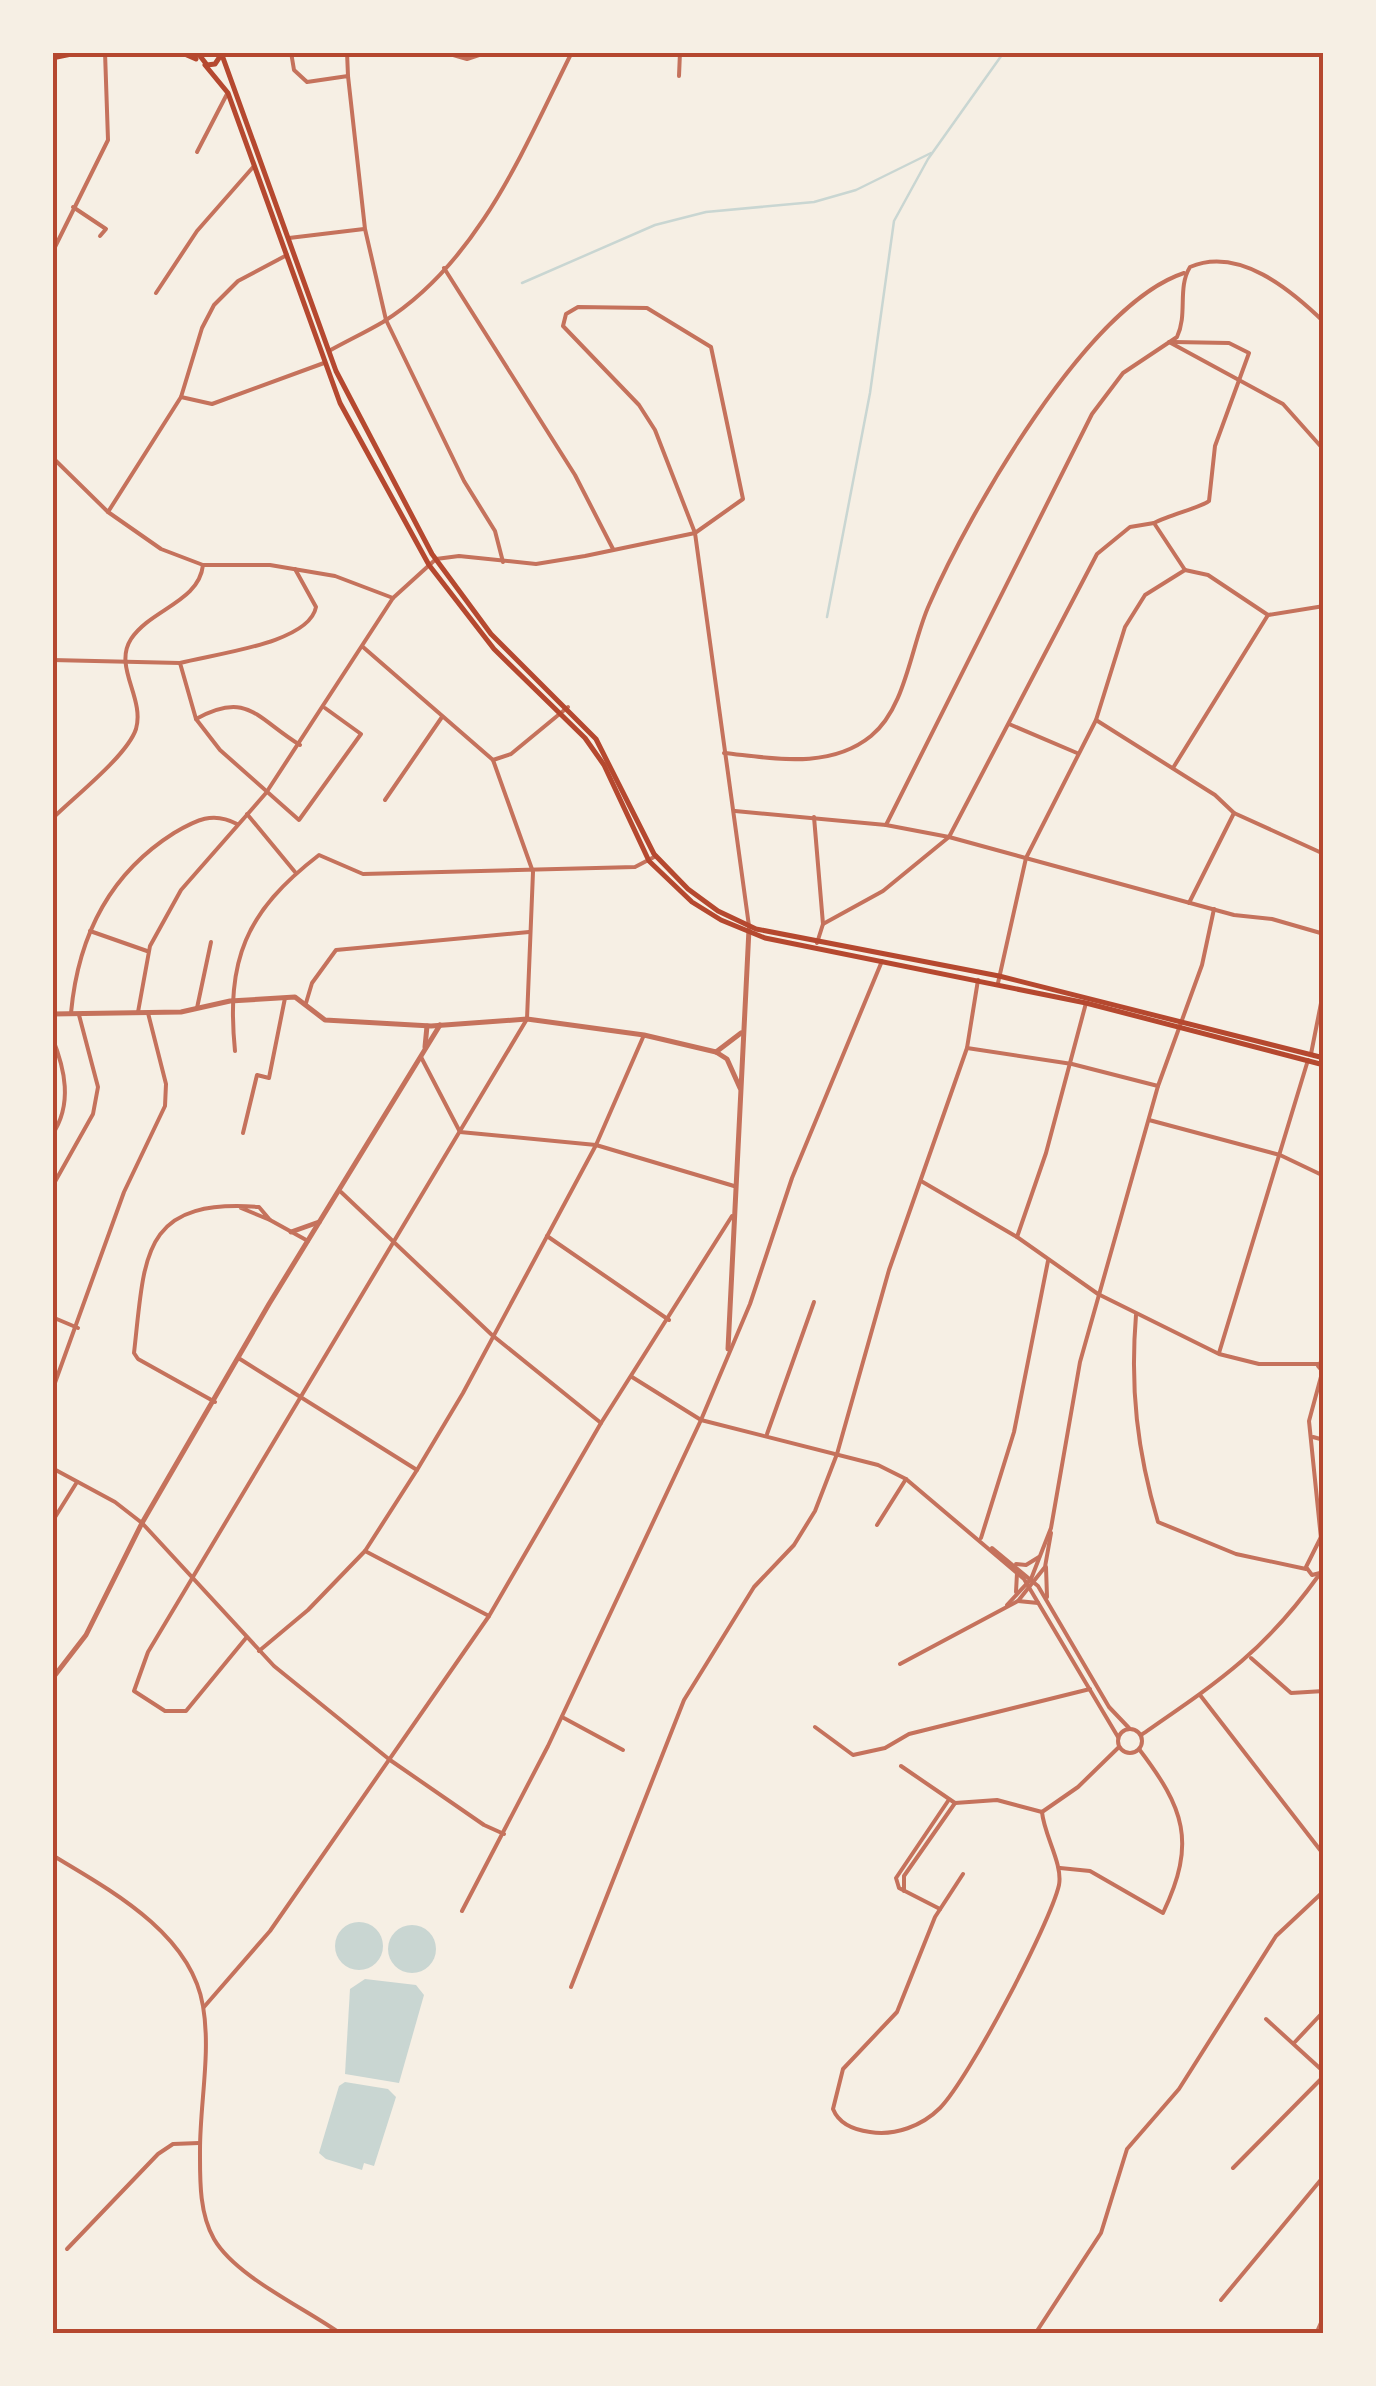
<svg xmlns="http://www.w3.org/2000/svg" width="1376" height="2386" font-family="'Sofia Sans Condensed',sans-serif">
	<rect width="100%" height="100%" fill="#f6efe4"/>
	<g fill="#c9d6d2">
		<circle cx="359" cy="1946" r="24"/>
		<circle cx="412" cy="1949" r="24"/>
		<path d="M365,1979L416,1985L424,1995L399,2083L345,2074L350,1989Z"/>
		<path d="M345,2082L388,2089L396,2097L374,2166L364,2163L362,2170L326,2159L319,2153L339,2086Z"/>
	</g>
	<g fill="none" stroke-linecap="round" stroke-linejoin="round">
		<g stroke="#c9d6d2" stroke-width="2.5">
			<path d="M522,283L655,225L706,212L814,202L856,190L931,153"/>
			<path d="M827,617L870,393L894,221L928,159L1004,52"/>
		</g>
		<g stroke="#c5725c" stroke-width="4">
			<path d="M291,52L294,70L307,82L348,76L365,229L386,320L464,481L495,531L503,562"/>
			<path d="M347,52L348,76"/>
			<path d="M443,52L467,59L488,52"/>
			<path d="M679,76L680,52"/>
			<path d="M197,152L227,94"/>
			<path d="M73,207L106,229L100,236"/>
			<path d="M289,238L364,229"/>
			<path d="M52,253L108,140L105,52"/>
			<path d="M444,268L575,475L613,549"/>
			<path d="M156,293L197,231L254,166"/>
			<path d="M1169,342L1283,404L1324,450"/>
			<path d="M329,351C347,341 366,332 383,322C479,262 524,148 572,52"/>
			<path d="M181,397L212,404L324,363"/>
			<path d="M52,457L108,512L181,397L202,328L214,305L238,281L287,255"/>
			<path d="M108,512L161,549L203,565H270L335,576L393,598"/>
			<path d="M1154,523C1169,515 1202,507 1209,501L1215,446L1249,353L1229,343L1174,342"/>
			<path d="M295,569L316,607C309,644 212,654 180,663L196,719L220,750L299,820L361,734L325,708"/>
			<path d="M1185,570L1208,575L1268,615L1324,606"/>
			<path d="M52,660L180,663"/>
			<path d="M196,719C248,690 257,719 300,745"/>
			<path d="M1096,720L1215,795L1234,813L1324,854"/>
			<path d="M1009,724L1077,753"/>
			<path d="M724,753C773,758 829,770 871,736C906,708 911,645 929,605C969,513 1087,305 1184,273"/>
			<path d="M493,760L511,754L568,707"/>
			<path d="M1173,768L1268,615"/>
			<path d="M385,800L442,717"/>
			<path d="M735,811L886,825L949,837L1234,915L1272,919L1324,934"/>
			<path d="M247,814L295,872"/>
			<path d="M814,817L823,924L817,943"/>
			<path d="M52,819C74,797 127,756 136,729C145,698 113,667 131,639C151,609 199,602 203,565"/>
			<path d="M886,825L1092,414L1123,373L1177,337C1188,314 1177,288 1190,267C1239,246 1291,290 1324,322"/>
			<path d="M1189,903L1234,813"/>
			<path d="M823,924L883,891L949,837L1097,554L1130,527L1154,523L1185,570"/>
			<path d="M90,931L147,951"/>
			<path d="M998,983L1026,858L1096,720L1125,627L1145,595L1185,570"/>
			<path d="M306,1003L312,983L336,950L529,932"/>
			<path d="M197,1008L211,942"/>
			<path d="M138,1012L150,946L181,890L266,793L393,598L436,559L459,556L536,564L585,556L695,533L743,499L711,347L647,308L578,307L566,314L563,326L639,405L655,430L695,533L749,926"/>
			<path d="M71,1013C78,937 109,874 174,833C196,820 213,811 237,824"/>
			<path d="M52,1037C65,1069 73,1104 52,1135"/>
			<path d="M967,1048L1072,1064L1158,1086L1202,965L1214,909"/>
			<path d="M235,1051C226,960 245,912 319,855L363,874L635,867L656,856"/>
			<path d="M1311,1054L1324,988"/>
			<path d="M421,1057L460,1132"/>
			<path d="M1149,1120L1280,1155L1324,1176"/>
			<path d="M460,1132L596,1145L734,1186"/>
			<path d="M243,1133L257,1075L269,1078L285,998"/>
			<path d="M921,1181L1017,1237L1098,1294L1219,1354L1259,1364H1318"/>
			<path d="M52,1187L93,1114L98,1087L79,1015"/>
			<path d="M341,1192L492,1335L601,1423"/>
			<path d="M270,1220L308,1241"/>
			<path d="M547,1236L669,1320"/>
			<path d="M1017,1237L1046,1153L1086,1003"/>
			<path d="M1136,1315C1130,1388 1137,1451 1158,1522L1236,1554L1306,1569"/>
			<path d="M52,1317L78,1328"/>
			<path d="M1219,1353L1308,1060"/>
			<path d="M1324,1358L1318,1366L1324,1373"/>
			<path d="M240,1359L417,1470"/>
			<path d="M1322,1373L1309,1421L1323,1558"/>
			<path d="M632,1377L701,1420L878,1465L906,1479L1024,1579L1118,1737"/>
			<path d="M52,1391L124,1192L165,1106L166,1084L148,1013"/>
			<path d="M215,1402L138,1359L134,1353C145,1257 140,1198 259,1207L270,1220L241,1208"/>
			<path d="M767,1434L814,1302"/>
			<path d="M1313,1437L1324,1440"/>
			<path d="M52,1468L115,1502L142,1523L274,1666L390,1760L484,1825L504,1834"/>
			<path d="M52,1522L77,1482"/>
			<path d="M877,1525L906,1479"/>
			<path d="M1321,1537L1306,1567L1312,1575L1324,1572"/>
			<path d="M981,1538L1014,1432L1048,1261"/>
			<path d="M992,1548L1038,1586L1109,1707L1129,1728"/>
			<path d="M365,1551L489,1616"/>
			<path d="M1016,1564L1026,1565L1039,1557"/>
			<path d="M1046,1567L1047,1597"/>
			<path d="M1016,1592L1017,1573"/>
			<path d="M1018,1601L1038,1603"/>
			<path d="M1007,1605L1031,1579L1051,1528L1080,1362L1158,1086"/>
			<path d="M246,1638L186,1711H165L134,1691L148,1652L527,1019L533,872L493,760L363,647"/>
			<path d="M259,1651L308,1610L365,1551L417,1470L463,1393L596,1145L644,1035"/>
			<path d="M1251,1658L1291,1693L1324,1691"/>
			<path d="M900,1664L1018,1601L1045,1567L1051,1533"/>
			<path d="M1200,1695L1324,1855"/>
			<path d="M562,1717L623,1750"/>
			<path d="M815,1727L853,1755L885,1748L909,1734L1090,1689"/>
			<circle cx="1130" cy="1741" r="12"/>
			<path d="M1141,1735C1218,1682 1263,1653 1319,1575"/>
			<path d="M901,1766L955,1803L997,1800L1042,1812L1078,1787L1119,1747"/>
			<path d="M52,1855C110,1890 191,1933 203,2006C211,2052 200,2103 200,2150C200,2179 199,2213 214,2239C236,2277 305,2308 341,2334"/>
			<path d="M1060,1868L1090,1871L1163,1913C1197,1842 1184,1808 1139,1749"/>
			<path d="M963,1874L935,1917L897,2012L843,2069L833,2109C839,2124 855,2130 870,2132C895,2136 922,2126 940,2108C968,2080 1050,1924 1059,1885C1063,1864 1044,1835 1042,1812"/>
			<path d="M904,1891V1876L955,1803"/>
			<path d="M940,1909L899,1888L896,1878L948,1801"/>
			<path d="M462,1911L548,1746L701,1420L750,1304L792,1178L882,961"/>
			<path d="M571,1987L684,1700L754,1587L794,1545L815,1511L837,1454L889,1270L967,1048L978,980"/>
			<path d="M204,2007L270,1931L489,1616L601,1423L732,1216"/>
			<path d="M1266,2019L1324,2072"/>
			<path d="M1294,2043L1324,2011"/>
			<path d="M1233,2168L1324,2076"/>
			<path d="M67,2249L158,2154L173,2144L199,2143"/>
			<path d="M1221,2300L1324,2176"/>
			<path d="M1035,2334L1101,2233L1127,2149L1179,2089L1276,1936L1324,1891"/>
			<path d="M1316,2334L1324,2316"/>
		</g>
		<g stroke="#c5725c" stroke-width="5">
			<path d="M52,1014L181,1012L230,1001L295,997L325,1020L431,1026L527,1019L644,1035L716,1052L727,1059L740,1088"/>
			<path d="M425,1047L427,1026"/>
			<path d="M716,1052L741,1033"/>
			<path d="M291,1232L319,1222"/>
			<path d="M728,1349L749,929"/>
			<path d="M52,1679L86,1635L142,1523L269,1304L440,1025"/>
		</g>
		<g stroke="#b5482f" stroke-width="5">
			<path d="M180,52L196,59"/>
			<path d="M197,52L207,65L215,64L221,55"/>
			<path d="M222,55L336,371L432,554L491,634L596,739L654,854L688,889L718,911L756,929L999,976L1324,1058"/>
			<path d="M52,58L81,52"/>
			<path d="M205,65L228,93L340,403L429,565L494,649L585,738L604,765L649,861L692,902L721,920L765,938L1086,1003L1324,1065"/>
		</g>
	</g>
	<rect width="1376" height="2386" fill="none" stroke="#f6efe4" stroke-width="110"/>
	<rect x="55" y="55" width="1266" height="2276" fill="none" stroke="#b5482f" stroke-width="4"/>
</svg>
